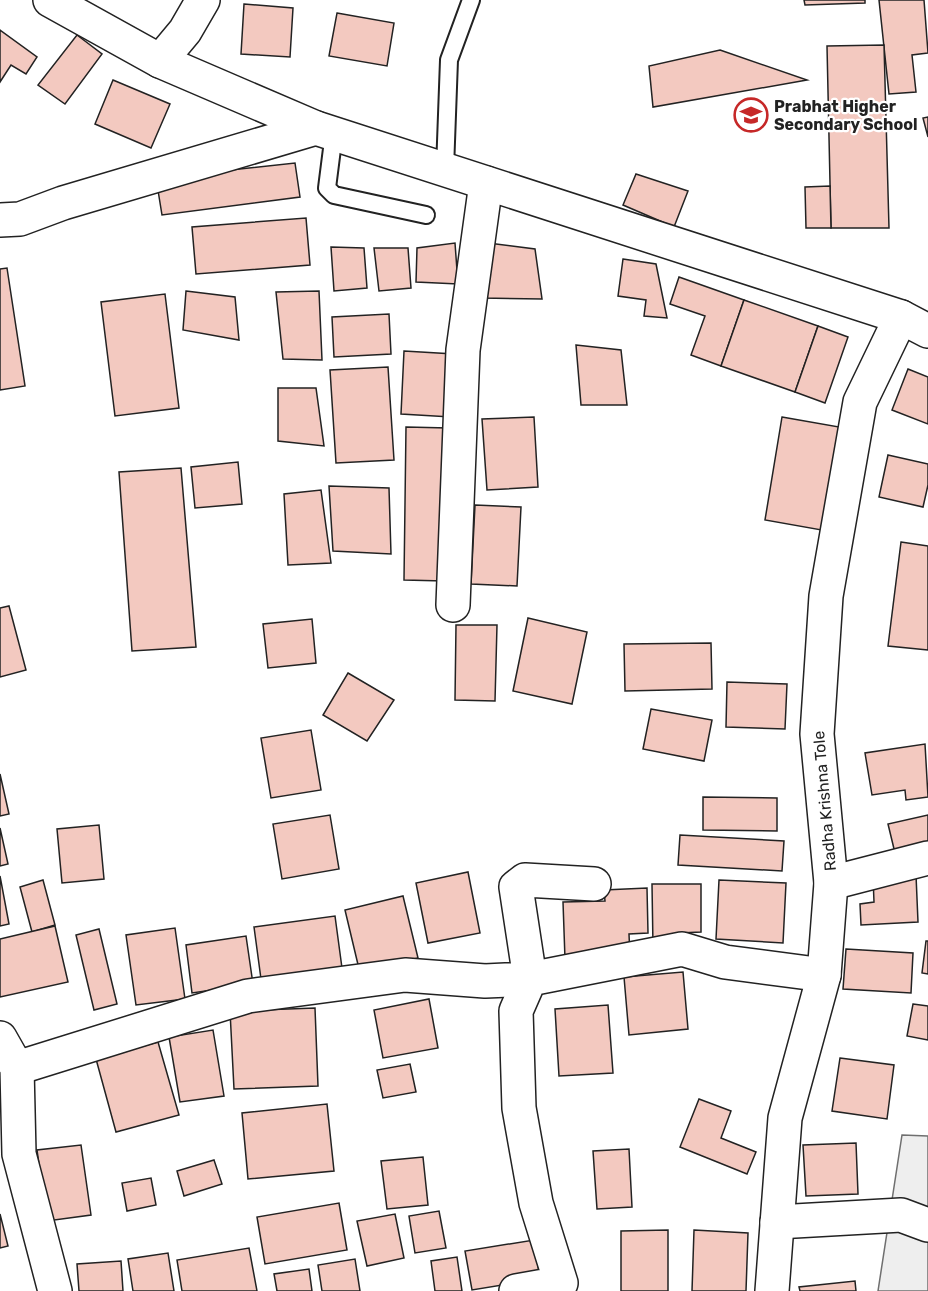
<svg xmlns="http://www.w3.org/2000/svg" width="928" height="1291" font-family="Rubik,sans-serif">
	<rect width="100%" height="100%" fill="#fff"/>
	<path fill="#eee" stroke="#6f6f6f" stroke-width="1.5" d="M902,1135L928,1136V1291H878Z"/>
	<g fill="#f3c9c0" stroke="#222" stroke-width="1.5">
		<path d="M804,0H865V3L805,5Z"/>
		<path d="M879,0H924L928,53L912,55L916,92L889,94Z"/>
		<path d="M244,4L293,8L290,57L241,54Z"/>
		<path d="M337,13L394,23L387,66L329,56Z"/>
		<path d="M0,30L37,57L26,74L11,65L0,82Z"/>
		<path d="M77,35L102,54L65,104L38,85Z"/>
		<path d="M884,45L889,228H831L827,46Z"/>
		<path d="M720,50L807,80L653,107L649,66Z"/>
		<path d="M113,80L170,104L151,148L95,124Z"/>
		<path d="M928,117V137L923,118Z"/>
		<path d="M295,163L300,197L162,215L156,178Z"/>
		<path d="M636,174L688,191L674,227L623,205Z"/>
		<path d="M830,186L831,228H806L805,187Z"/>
		<path d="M306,218L310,265L196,274L192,227Z"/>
		<path d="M455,243L458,284L416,282L417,248Z"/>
		<path d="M488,243L535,249L542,299L481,298Z"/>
		<path d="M331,247L364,248L367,288L334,291Z"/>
		<path d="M374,248H408L411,288L379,291Z"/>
		<path d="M623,259L656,264L667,318L644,316L646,300L618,296Z"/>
		<path d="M7,268L25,386L0,390V269Z"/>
		<path d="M679,277L744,300L721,366L691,355L705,316L670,304Z"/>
		<path d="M186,291L235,297L239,340L183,330Z"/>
		<path d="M319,291L322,360L283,359L276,292Z"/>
		<path d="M165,294L179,408L115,416L101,302Z"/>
		<path d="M744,300L818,326L795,392L721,366Z"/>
		<path d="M389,314L391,354L334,357L332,317Z"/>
		<path d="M818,326L848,337L825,403L795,392Z"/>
		<path d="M576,345L621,350L627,405H581Z"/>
		<path d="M404,351L454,354L451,417L401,414Z"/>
		<path d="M388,367L394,460L336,463L330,370Z"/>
		<path d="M908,369L928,377V424L892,410Z"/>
		<path d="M278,388H316L324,446L278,441Z"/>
		<path d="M534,417L538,487L487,490L482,419Z"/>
		<path d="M782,417L845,428L827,531L765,520Z"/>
		<path d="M406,427L448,428L444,581L404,580Z"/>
		<path d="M888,455L928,464V485L923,507L879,497Z"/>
		<path d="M238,462L242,504L195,508L191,467Z"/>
		<path d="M181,468L196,647L132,651L119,472Z"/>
		<path d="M329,486L389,488L391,554L333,551Z"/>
		<path d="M321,490L331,563L288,565L284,494Z"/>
		<path d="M475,505L521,507L517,586L471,584Z"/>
		<path d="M901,542L928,546V650L888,646Z"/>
		<path d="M9,606L26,670L0,677V608Z"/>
		<path d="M528,618L587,632L572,704L513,691Z"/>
		<path d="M312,619L316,663L268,668L263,624Z"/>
		<path d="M456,625H497L495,701L455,700Z"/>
		<path d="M711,643L712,689L625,691L624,644Z"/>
		<path d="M348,673L394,700L367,741L323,715Z"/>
		<path d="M727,682L787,684L785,729L726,727Z"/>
		<path d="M651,709L712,720L704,761L643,749Z"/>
		<path d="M311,730L321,790L271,798L261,738Z"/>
		<path d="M925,744L928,797L906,800L905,790L872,795L865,753Z"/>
		<path d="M0,774L9,814L0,816Z"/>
		<path d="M703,797L777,798V831L703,830Z"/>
		<path d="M330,815L339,869L282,879L273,824Z"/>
		<path d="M928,815V846L895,853L888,824Z"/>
		<path d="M99,825L104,879L62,883L57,829Z"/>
		<path d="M0,828L8,864L0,866Z"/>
		<path d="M680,835L784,841L782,871L678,865Z"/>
		<path d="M468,872L480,933L428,943L416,883Z"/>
		<path d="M916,875L918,922L861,925L860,904L874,902L873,877Z"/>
		<path d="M0,876L9,924L0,926Z"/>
		<path d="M43,880L55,925L32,932L20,887Z"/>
		<path d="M719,880L786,883L783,943L716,939Z"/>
		<path d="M652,884H701V932L680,933V947H653Z"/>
		<path d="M647,888L648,933L629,934L630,957L565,959L563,902L605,901L604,890Z"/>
		<path d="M403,896L418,958L360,973L345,910Z"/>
		<path d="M335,916L342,968L261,979L254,927Z"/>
		<path d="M55,926L68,982L0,997V939Z"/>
		<path d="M175,928L185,999L136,1005L126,935Z"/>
		<path d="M99,929L117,1004L94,1010L76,935Z"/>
		<path d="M246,936L253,984L192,993L186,945Z"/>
		<path d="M926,941H928V974L922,973Z"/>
		<path d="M846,949L913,953L911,993L843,989Z"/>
		<path d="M683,972L688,1029L629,1035L624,977Z"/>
		<path d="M429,999L438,1048L383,1058L374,1010Z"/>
		<path d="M913,1004L928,1006V1040L907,1036Z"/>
		<path d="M608,1005L613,1073L559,1076L555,1009Z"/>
		<path d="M315,1008L318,1086L234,1089L230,1011Z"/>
		<path d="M213,1030L224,1096L180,1102L169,1037Z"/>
		<path d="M158,1042L179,1115L116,1132L96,1059Z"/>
		<path d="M840,1058L894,1065L887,1119L832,1111Z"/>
		<path d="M410,1064L416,1092L383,1098L377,1070Z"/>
		<path d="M699,1099L731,1111L721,1138L756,1152L747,1174L680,1147Z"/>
		<path d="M327,1104L334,1171L248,1179L242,1113Z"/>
		<path d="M856,1143L858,1194L806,1196L803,1145Z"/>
		<path d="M81,1145L91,1215L47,1221L37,1150Z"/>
		<path d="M629,1149L632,1207L597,1209L593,1151Z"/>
		<path d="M423,1157L428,1205L387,1209L381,1161Z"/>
		<path d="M214,1160L222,1184L184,1196L177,1171Z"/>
		<path d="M151,1178L156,1205L127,1211L122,1183Z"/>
		<path d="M339,1203L347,1250L265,1264L257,1217Z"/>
		<path d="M439,1211L446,1248L415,1253L409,1216Z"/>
		<path d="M0,1214L8,1246L0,1248Z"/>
		<path d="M395,1214L404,1258L367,1266L357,1221Z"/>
		<path d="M668,1230V1291H621V1231Z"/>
		<path d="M694,1230L748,1233L746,1291H692Z"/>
		<path d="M534,1240L540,1279L472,1290L465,1251Z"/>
		<path d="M249,1248L257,1291H182L177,1260Z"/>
		<path d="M168,1253L174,1291H133L128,1259Z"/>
		<path d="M457,1257L462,1291H435L431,1261Z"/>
		<path d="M355,1259L360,1291H322L318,1265Z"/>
		<path d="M121,1261L123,1291H79L77,1264Z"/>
		<path d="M309,1269L312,1291H277L274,1274Z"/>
		<path d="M855,1281L856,1291H800L799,1287Z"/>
	</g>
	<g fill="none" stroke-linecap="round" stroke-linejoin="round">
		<g stroke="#222" stroke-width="20">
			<g id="lane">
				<path d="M334,133L327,188L334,195L426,215"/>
				<path d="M445,169L449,60L471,0"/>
			</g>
		</g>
		<g stroke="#222" stroke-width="36">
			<g id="street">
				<path d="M50,0L160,61L316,128L901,317L928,331"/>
				<path d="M160,61L185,31L203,0"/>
				<path d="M0,220L20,219L63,203L316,128"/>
				<path d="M453,605L463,350L486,183"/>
				<path d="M831,883L928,858"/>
				<path d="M0,1038L17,1068L19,1154L55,1291"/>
				<path d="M17,1068L248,996L405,975L485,981L530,979L516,887L525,880L594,884"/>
				<path d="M777,1222L901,1215L928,1225"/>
				<path d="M516,1291L561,1283L536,1203L519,1108L516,1011L530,979L682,949L725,962L824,975"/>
				<path d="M772,1291L785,1118L824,975L831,883L817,734L826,596L860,402L901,317"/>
			</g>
		</g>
		<use href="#lane" stroke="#fff" stroke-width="16"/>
		<use href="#street" stroke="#fff" stroke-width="33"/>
	</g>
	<defs>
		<g id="school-ring" transform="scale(1.725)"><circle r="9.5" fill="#fff" stroke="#c62828" stroke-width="1.5"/><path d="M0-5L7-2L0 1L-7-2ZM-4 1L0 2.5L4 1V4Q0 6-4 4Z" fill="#c62828"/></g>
	</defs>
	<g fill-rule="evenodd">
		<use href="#school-ring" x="751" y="115"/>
	</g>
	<g text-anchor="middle" stroke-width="4.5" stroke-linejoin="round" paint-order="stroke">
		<g font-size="16" font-weight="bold" fill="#222" stroke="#fff" text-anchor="start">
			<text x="774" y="112">Prabhat Higher<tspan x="774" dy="18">Secondary School</tspan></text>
		</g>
		<g font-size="16" fill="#222" stroke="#fff">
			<text transform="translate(824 801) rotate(-95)" y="6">Radha Krishna Tole</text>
		</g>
	</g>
</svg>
